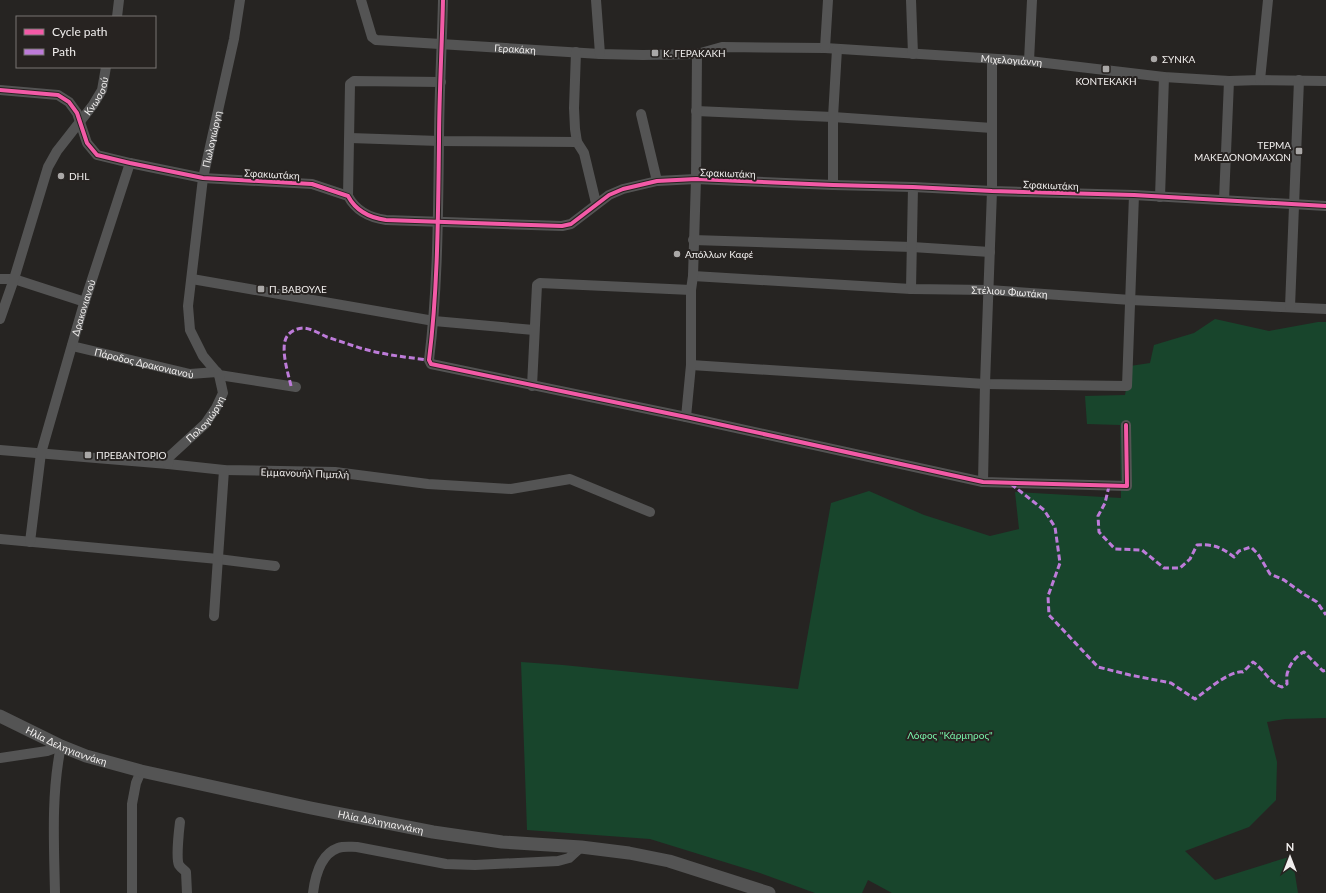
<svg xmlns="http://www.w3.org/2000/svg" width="1326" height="893" font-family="Lato,sans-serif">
	<rect width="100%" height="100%" fill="#262422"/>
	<path fill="#18452c" d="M1215,319L1269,331L1318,322H1326V718L1285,719L1267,722L1277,762L1276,800L1249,827L1185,851L1215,880L1292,856L1298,893H892L868,880L862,893H815L760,873L650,839L527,830L521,662L563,665L798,689L831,503L869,491L924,515L990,536L1019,529L1015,492L1121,498L1120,425L1087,424L1085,396L1125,395L1130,366L1150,363L1154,345L1194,333Z"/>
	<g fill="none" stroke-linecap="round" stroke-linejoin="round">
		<g stroke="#545454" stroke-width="10">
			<path id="s1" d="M361,0L372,37L376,40L600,54L643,55L697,54L722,47L825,48L1029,61L1164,77L1229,81L1260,80L1326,81"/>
			<path d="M443,0C442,47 439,95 439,142C438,215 438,288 429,360L431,364L686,417L983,482L1127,486L1126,425"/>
			<path d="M596,0L600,54"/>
			<path d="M911,0L913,54"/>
			<path d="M117,17L119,0"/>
			<path d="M825,48L828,0"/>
			<path d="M576,52L574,108L575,129L577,142L584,153L596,203"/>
			<path d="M1029,61L1032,0"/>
			<path d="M1260,80L1268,0"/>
			<path d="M0,90L58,95L69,102L77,113L87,143L97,155L130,163L203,178L312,184L348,196C356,211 371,218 386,220L562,226L571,224L609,195L623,189L657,181L696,179L833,185L913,187L992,191L1134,195L1326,206"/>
			<path d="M696,111L833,117L992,128"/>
			<path d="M641,114L657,181"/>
			<path d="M350,138L439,141L577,142"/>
			<path d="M833,185V117L837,49"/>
			<path d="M348,196L350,84L354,81L441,82"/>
			<path d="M1160,197L1164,77"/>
			<path d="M1224,200L1229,81"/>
			<path d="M693,240L912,247L990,252"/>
			<path id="s2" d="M693,276L911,289L989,290L1131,300L1326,309"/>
			<path d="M0,279H14L85,302"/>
			<path d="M192,279L434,321L534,330"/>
			<path d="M911,289L913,187"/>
			<path d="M1290,307L1299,80"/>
			<path id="s3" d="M0,319L14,279L48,167L57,151L93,105L102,90L106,67"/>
			<path id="s4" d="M72,346L190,374L217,372"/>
			<path d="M691,365L985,384L1127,386L1134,195"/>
			<path d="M219,375L296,387"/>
			<path d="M532,386L537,285L540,283L691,290"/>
			<path d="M686,417L691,365V290L693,276L696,179L697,54"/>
			<path d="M0,450L168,464L224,470L335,472L428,484L511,489L570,479L650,512"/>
			<path id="s5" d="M168,464L169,457L205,424L216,408L223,393L219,375L203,356L190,330L188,306L203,178L234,39L240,0"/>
			<path d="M983,482L985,384L992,191V59"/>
			<path d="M0,539L218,559L275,566"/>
			<path id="s6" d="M30,542L41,453L83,307L130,163"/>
			<path d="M214,616L224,470"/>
			<path d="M0,758L47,751L61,746"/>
			<path d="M180,822C179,830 176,859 179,865C181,868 184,870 186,872L187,893"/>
			<path d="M55,893C54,844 51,794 61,746"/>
			<path d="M132,893V804L136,783L141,771"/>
			<path d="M313,893C315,877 321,854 338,848C344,846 350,847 357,847L446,864L475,865L558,861L569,858L581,847"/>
		</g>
		<path stroke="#545454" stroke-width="13" id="s7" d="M0,716L61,746L86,756L141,771L311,808L433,832L502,842L581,847L629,853L669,861L769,893"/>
		<g stroke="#bd7bd9" stroke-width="3" stroke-dasharray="6 3" stroke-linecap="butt">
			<path d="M291,386C288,373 279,345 288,335C292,330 299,328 304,328C313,329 320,334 327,337C336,340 345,343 354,346C378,354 403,357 429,360"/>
			<path d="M1011,484L1044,510L1055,527L1060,563L1048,596L1049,615L1098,667L1130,675L1171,683L1195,699C1206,691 1230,670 1243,672L1253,662C1264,669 1270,684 1282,687L1287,684C1287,680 1286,675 1288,671C1290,664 1297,655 1304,652L1323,671L1326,670"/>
			<path d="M1109,486L1105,503L1098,516L1099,532L1115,549L1142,550L1164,568H1180L1190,559L1197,545C1214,544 1221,547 1234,557L1239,551L1251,547L1258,554L1270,574L1284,580L1305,595L1317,602L1326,615"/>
		</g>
		<g stroke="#272321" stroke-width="6">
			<g id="cycleway">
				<path d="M443,0C442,47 439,95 439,142C438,215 438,288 429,360L431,364L686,417L983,482L1127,486L1126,425"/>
				<path d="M0,90L58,95L69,102L77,113L87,143L97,155L130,163L203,178L312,184L348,196C356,211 371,218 386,220L562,226L571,224L609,195L623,189L657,181L696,179L833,185L913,187L992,191L1134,195L1326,206"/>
			</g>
		</g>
		<use href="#cycleway" stroke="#f35aa7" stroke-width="4"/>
	</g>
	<g fill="#aaa8a7" stroke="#272321" stroke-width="1.5">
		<rect x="651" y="49" width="8" height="8" rx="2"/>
		<circle cx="1154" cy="59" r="4"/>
		<rect x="1102" y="65" width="8" height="8" rx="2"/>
		<rect x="1295" y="147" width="8" height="8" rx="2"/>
		<circle cx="61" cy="176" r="4"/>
		<circle cx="677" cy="254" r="4"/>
		<rect x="257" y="285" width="8" height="8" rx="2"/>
		<rect x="84" y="451" width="8" height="8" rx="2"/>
	</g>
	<g text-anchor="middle" stroke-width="4" stroke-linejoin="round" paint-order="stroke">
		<g font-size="10" fill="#f1efee" stroke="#272321">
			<text dy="4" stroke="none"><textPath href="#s1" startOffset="183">Γερακάκη</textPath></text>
			<text dy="4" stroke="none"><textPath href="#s1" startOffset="681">Μιχελογιάννη</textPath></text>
			<text dy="4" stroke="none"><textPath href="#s3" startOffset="246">Κνωσσού</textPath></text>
			<text dy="4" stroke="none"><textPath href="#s5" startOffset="357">Πωλογιώργη</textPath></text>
			<text transform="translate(728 173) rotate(2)" y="4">Σφακιωτάκη</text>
			<text transform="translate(272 174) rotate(3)" y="4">Σφακιωτάκη</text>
			<text transform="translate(1051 185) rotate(2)" y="4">Σφακιωτάκη</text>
			<text dy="4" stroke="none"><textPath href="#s2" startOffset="317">Στέλιου Φιωτάκη</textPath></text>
			<text dy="4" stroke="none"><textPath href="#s6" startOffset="241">Δρακονιανού</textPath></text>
			<text dy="4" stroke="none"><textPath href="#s4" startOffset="74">Πάροδος Δρακονιανού</textPath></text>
			<text dy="4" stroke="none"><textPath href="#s5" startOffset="60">Πολογιώργη</textPath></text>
			<text transform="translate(305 473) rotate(2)" y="4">Εµµανουήλ Πιµπλή</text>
			<text dy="4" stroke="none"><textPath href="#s7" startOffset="73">Ηλία Δεληγιαννάκη</textPath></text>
			<text dy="4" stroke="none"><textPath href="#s7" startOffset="397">Ηλία Δεληγιαννάκη</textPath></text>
		</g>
		<g font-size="10" fill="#f1efee" stroke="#272321" text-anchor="start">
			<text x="663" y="57">Κ. ΓΕΡΑΚΑΚΗ</text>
			<text x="1162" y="63">ΣΥΝΚΑ</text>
			<text x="1106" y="85" text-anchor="middle">ΚΟΝΤΕΚΑΚΗ</text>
			<text x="1291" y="149" text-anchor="end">ΤΕΡΜΑ<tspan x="1291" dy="12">ΜΑΚΕΔΟΝΟΜΑΧΩΝ</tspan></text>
			<text x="69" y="180">DHL</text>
			<text x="685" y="258">Απόλλων Καφέ</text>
			<text x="269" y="293">Π. ΒΑΒΟΥΛΕ</text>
			<text x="96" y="459">ΠΡΕΒΑΝΤΟΡΙΟ</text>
		</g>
		<g font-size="10" fill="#79f5ab" stroke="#272321">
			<text x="950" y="739">Λόφος "Κάρμηρος"</text>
		</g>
	</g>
	<rect x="16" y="16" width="140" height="52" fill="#272321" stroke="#787573"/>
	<rect x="24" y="29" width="20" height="6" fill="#f35aa7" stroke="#787573"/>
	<text x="52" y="36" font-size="12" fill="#f1efee">Cycle path</text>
	<rect x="24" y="49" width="20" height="6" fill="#bd7bd9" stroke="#787573"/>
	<text x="52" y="56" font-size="12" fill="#f1efee">Path</text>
	<g transform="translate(1290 857)" stroke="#272321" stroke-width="3" paint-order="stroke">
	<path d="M0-3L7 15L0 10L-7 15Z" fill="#f1efee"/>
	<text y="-6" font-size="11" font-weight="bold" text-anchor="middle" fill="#f1efee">N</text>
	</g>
</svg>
